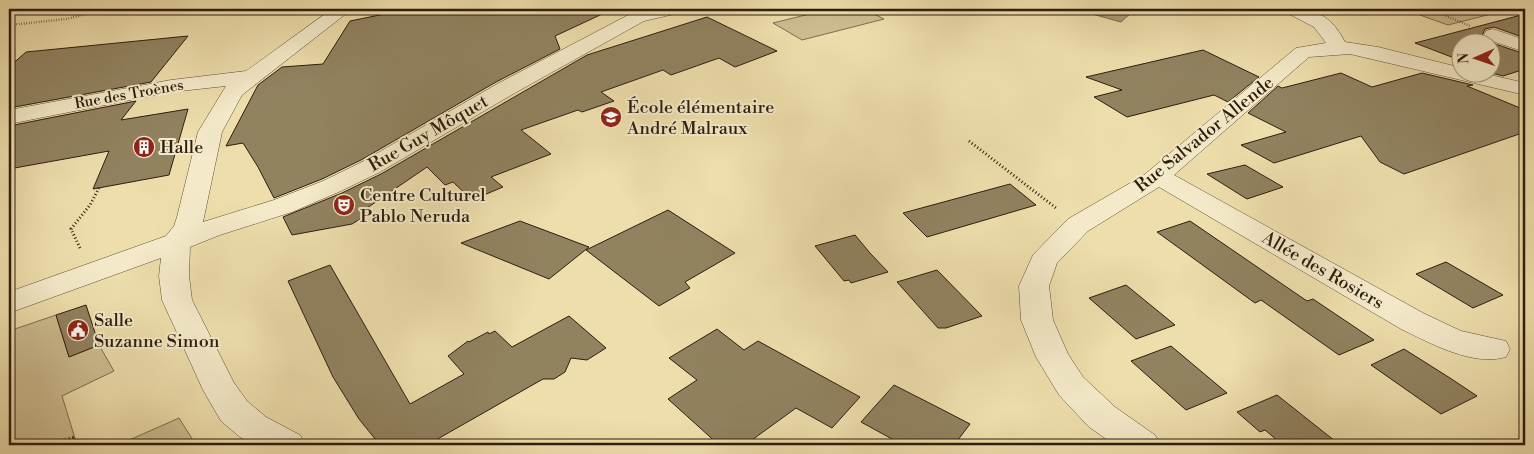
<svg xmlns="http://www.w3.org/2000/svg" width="1534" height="454" font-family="'Libre Bodoni',serif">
	<rect width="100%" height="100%" fill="#eedeac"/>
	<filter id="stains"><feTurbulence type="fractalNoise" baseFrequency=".004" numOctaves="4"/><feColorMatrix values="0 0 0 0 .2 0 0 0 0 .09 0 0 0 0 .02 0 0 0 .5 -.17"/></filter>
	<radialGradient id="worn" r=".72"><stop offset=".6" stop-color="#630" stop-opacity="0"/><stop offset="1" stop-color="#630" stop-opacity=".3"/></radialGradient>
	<g fill="#cdbd91" stroke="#7d6e50">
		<path d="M830,9H864L884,19L802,40L773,23Z"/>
		<path d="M1403,9H1511L1448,25Z"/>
		<path d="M56,315L69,357L99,345L114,371L62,396L77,445H9V331Z"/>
		<path d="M179,418L196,445H118Z"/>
	</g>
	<path fill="#ac9d76" stroke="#796a4c" d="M1074,9H1114L1131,13L1121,22Z"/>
	<g fill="#918260" stroke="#2d1e0e">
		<path d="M409,9H613L555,36L560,49L496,82L361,160L322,179L274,198L258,167L243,143L226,146L258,85L282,67L323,64L350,21Z"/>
		<path d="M1525,14V38L1494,27L1485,29L1482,36L1485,41L1491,42H1462V61L1415,43Z"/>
		<path d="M707,17L777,51L735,67L719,58L671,75L663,70L601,92L614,101L582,112L578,110L521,130L551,154L491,177L503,187L472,200L453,182L445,185L427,167L367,208L368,214L352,224L292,235L283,217L342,193L381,174L587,55Z"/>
		<path d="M188,36L151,82L9,108V67L26,52Z"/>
		<path d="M1492,43L1525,54V69L1503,76L1488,72H1492Z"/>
		<path d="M1203,50L1259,77L1228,102L1214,95L1127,117L1094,97L1122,90L1086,77Z"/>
		<path d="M1341,73L1372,87L1422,73L1473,85L1467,86L1525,110V132L1404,174L1380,162L1361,136L1274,163L1241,145L1286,132L1248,113L1278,86L1282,88Z"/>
		<path d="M136,101L121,120L188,109L169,175L93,189L109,151L9,169V126Z"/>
		<path d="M1245,165L1283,187L1247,199L1207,174Z"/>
		<path d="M1010,184L1036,205L927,237L903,213Z"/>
		<path d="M668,210L735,253L685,282L690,288L659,306L586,250Z"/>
		<path d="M520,221L589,247L549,279L461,243Z"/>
		<path d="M1190,221L1307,301L1313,299L1374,340L1339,355L1261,300L1255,303L1157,232Z"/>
		<path d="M855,235L870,253L888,272L851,283L849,280L844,281L815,246Z"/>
		<path d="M1446,262L1503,295L1473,308L1416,274Z"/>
		<path d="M330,265L410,404L464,374L448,356L468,341L469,342L488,332L489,334L495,331L512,347L569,316L606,348L587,360L571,358L565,372L554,379H543L427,445H380L359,419L333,377L288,281Z"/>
		<path d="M937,270L982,316L946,328H938L897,282Z"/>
		<path d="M1126,285L1175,325L1136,339L1089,298Z"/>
		<path d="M86,305L99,345L69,357L56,315Z"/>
		<path d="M717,329L744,350L758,341L860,397L832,428L796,408L745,445H719L668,399L697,380L669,358Z"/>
		<path d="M1171,346L1227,393L1186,410L1131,361Z"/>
		<path d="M1404,349L1450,378L1477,396L1441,414L1371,365Z"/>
		<path d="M894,385L945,411L970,424L954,445H903L861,422Z"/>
		<path d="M1277,395L1340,445H1283L1265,430L1260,432L1237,412Z"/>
	</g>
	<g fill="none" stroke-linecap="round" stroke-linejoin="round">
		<g stroke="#5d4e36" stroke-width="1">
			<g id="street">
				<path d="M332,9H352L242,95L222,132L203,222L274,200L323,181L362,162L497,84L632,13L651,9H682L679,13L644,21L513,94L380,172L341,191L292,212L220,235L190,247L189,276L192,300L234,383L247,401L266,417L300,435L306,445H255L240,437L221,421L203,390L162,300L159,276L161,258L9,313V292L166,236L174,226L177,217L198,132L226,86L171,92L9,124V110L171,80L246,71Z"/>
				<path d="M1284,9C1314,7 1331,15 1345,42L1378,47L1462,68V72H1478L1525,83V95L1350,54L1309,57L1174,175L1423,313L1461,331L1506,341L1510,349L1506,357C1473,367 1430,343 1401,329L1159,187L1088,231L1057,263L1049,286L1053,320L1068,354L1083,377L1115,407L1155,435L1161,445H1115L1089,427L1059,395L1036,357L1021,320L1019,286L1033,255L1068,219L1144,175L1296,48L1326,43L1314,27L1287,13Z"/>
				<path d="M1493,29L1525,40V52L1486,39L1484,35L1486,31Z"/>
			</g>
		</g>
		<g stroke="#2d1e0e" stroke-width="2.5" stroke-dasharray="0.5 2" stroke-linecap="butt">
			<path d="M1430,9L1470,26"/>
			<path d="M9,25L67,19L104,9"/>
		</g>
		<g stroke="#2d1e0e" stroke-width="3" stroke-dasharray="1 2.5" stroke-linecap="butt">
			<path d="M969,141L1056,208"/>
			<path d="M80,248L71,229L90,205L99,188"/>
		</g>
		<path stroke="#2d1e0e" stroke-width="4" stroke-dasharray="1 3" stroke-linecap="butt" d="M50,445L75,437L67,445"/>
		<use href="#street" fill="#f4eac9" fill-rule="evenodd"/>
	</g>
	<defs>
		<g id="school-disc" transform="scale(1.125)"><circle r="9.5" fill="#8f2418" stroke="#f4eac9"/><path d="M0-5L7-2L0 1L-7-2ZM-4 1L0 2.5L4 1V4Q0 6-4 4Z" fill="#fff"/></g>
		<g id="building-disc" transform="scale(1.125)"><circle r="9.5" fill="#8f2418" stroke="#f4eac9"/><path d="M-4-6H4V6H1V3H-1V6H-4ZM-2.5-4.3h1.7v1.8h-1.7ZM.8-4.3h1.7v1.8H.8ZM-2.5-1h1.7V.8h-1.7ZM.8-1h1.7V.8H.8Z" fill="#fff"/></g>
		<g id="theatre-disc" transform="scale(1.125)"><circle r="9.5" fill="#8f2418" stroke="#f4eac9"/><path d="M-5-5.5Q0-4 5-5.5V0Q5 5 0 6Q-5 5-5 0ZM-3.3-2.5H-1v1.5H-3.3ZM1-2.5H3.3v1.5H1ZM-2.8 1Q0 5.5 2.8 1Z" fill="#fff"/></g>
		<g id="civic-disc" transform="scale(1.125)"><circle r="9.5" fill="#8f2418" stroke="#f4eac9"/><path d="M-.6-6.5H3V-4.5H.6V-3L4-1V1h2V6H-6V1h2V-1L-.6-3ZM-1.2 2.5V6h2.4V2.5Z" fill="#fff"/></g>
	</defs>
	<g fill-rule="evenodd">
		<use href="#school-disc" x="611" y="117"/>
		<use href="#building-disc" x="144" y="147"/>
		<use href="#theatre-disc" x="344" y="205"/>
		<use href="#civic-disc" x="78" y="330"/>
	</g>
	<g text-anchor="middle" stroke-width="4" stroke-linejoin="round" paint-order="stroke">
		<g font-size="15" fill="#2d1e0e" stroke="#f4eac9">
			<text transform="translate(129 94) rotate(-10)" y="5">Rue des Troènes</text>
		</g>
		<g font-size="18" fill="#2d1e0e" stroke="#f4eac9" text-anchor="start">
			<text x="627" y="113">École élémentaire<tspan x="627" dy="21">André Malraux</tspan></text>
			<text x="160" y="153">Halle</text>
			<text x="360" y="201">Centre Culturel<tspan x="360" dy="21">Pablo Neruda</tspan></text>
			<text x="94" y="326">Salle<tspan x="94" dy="21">Suzanne Simon</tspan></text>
		</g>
		<g font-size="18" fill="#2d1e0e" stroke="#f4eac9">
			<text transform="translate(428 133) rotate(-30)" y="6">Rue Guy Môquet</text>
			<text transform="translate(1204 134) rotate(-39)" y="6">Rue Salvador Allende</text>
			<text transform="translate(1323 270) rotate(30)" y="6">Allée des Rosiers</text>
		</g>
	</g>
	<rect width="1534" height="454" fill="none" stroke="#eedeac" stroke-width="30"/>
	<rect x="10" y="10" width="1514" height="434" fill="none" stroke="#2d1e0e" stroke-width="2.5"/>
	<rect x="15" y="15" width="1504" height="424" fill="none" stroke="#2d1e0e"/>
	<g transform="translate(1476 58) rotate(268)"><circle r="24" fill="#f4eac9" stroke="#a4987e"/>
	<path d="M0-4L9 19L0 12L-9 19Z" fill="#8f2418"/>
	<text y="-8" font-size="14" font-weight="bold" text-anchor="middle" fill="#2d1e0e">N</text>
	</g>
	<rect width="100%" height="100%" filter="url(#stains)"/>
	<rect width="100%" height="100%" fill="url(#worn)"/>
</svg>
